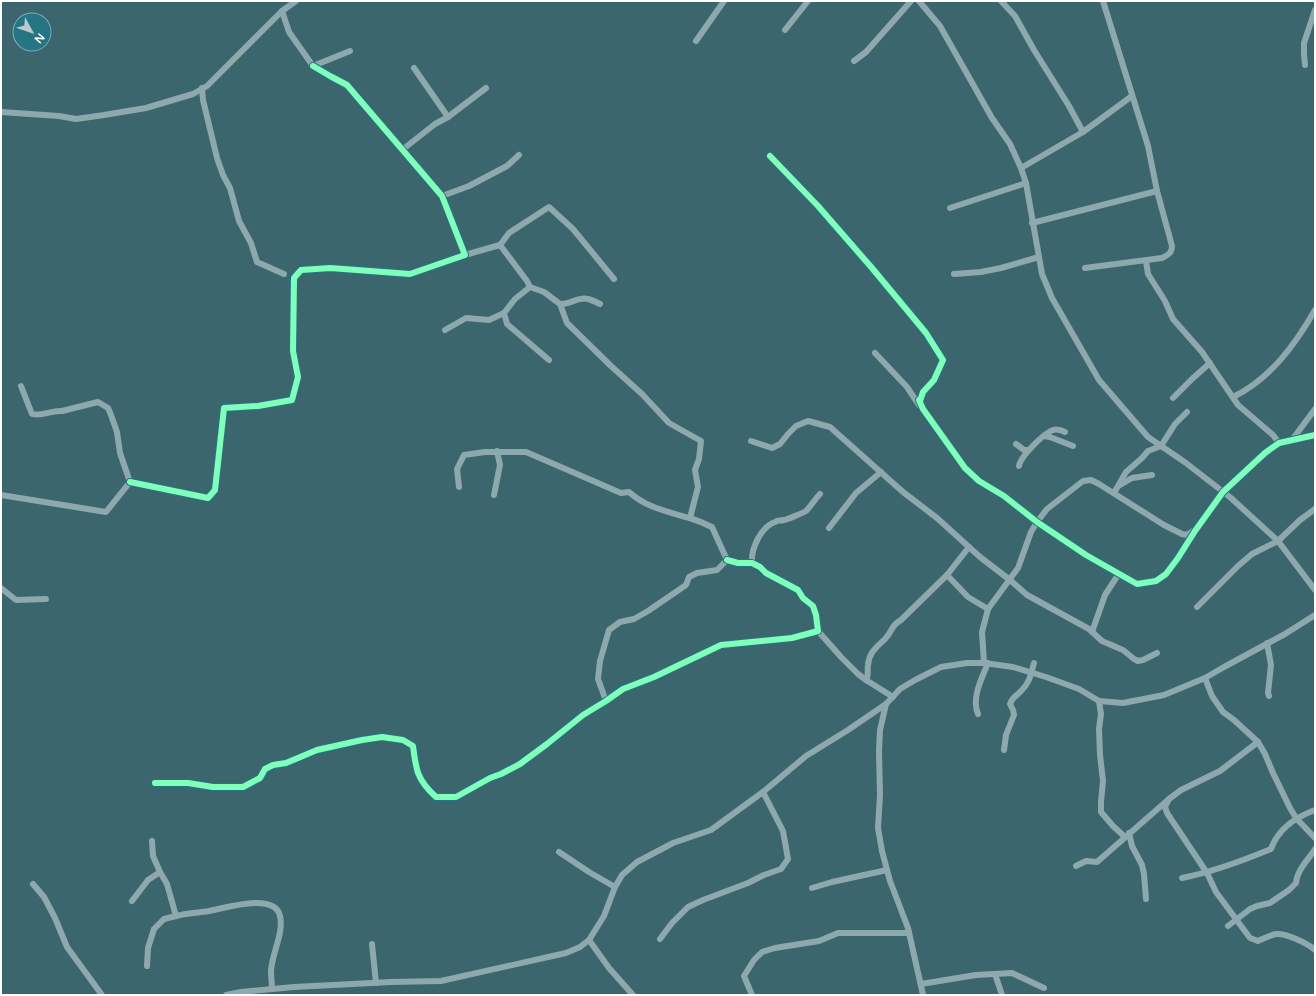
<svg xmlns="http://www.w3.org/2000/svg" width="1316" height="996" font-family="'Varela Round',sans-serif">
	<rect width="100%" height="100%" fill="#3c666e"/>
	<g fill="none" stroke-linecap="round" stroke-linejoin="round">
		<g stroke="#8ea9ae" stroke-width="6">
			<path d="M919,1L940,26L992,118L1010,144L1021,168L1026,183L1042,274L1052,298L1099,380L1148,437L1186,463L1231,498L1278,541L1315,590"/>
			<path d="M1001,1L1015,16L1034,50L1069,106L1083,132"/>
			<path d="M282,11L289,32L313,66L350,51"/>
			<path d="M785,30L808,1"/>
			<path d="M696,41L724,1"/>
			<path d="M854,61L866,52L911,1"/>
			<path d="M1305,65L1304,54V43L1315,10"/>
			<path d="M202,88L203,100L217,158L223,175L230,188L239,221L251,243L257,262L284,274"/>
			<path d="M1,112L59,116L76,119L104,115L146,108L193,94L207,86L282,11L296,1"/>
			<path d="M448,117L486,88"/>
			<path d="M402,150L435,124L448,117L414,68"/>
			<path d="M770,156L818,206L872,268L926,333L943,360L934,380L923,392L920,401L919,400L923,409L965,468L979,481L1004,496L1037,522L1086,555L1137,584L1156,581L1166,574L1178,558L1195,531L1223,492L1265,453L1279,443L1315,435"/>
			<path d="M1021,168L1083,132L1132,96"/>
			<path d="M442,196L469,186L507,166L519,155"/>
			<path d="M950,208L1026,183"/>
			<path d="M1032,223L1157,191"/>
			<path d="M500,245L509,233L549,207L573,229L614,279"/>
			<path d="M465,255L500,245L527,281L530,287"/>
			<path d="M1146,261L1148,274L1165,301L1173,319L1202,352L1238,405L1273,435L1279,443"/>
			<path d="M1085,268L1162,258C1168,255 1172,253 1172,246L1157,191L1148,146L1103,1"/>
			<path d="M954,274L981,272L1001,268L1039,257"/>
			<path d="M560,304C570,305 579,296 588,299C592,300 596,302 600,304"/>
			<path d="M504,313L507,324L549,360"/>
			<path d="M445,330L466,318L489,320L504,313L515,299L530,287L544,292L560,304L567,323L611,366L642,394L669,423L701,441L699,459L695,470L698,487L690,518"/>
			<path d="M875,353L907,387L919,405"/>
			<path d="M21,386L32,414C42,417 51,410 62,411L98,402L108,408L111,415L117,432L120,453L130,482"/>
			<path d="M1233,397C1270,379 1295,345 1315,310"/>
			<path d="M1173,398L1192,379L1210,363"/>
			<path d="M1044,436L1050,437L1073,446"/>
			<path d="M1292,440L1315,409"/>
			<path d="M751,441L772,448L780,444L788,434L796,426L808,421L830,427L903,492L937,518L980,557L1010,580L1027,595L1089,629L1102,641L1123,650L1134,659L1138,661L1143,660L1157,653"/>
			<path d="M1016,444L1024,450H1028"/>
			<path d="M1019,466C1020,457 1044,433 1053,430C1057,429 1061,430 1065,432"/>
			<path d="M130,482L208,498L215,490L224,408L258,406L292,400L298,377L293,351L294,278L301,270L330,268L410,274L465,255L442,196L347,85L330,76L313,66"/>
			<path d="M1120,485L1132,478L1152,475"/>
			<path d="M459,487L457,469L464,455L485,452H526L621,493L629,492C647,508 666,511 689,518C697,520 705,524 712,527L727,560L717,570L697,573L689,577L686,585L648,611L634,619L620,622L609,630L600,661L598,679L606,701"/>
			<path d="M1114,493L1126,472L1142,458L1148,451L1161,446L1175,424L1187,412"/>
			<path d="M1,495L106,512L130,482"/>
			<path d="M494,495L500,465L497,451"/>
			<path d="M829,528L856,493L881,472"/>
			<path d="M752,563C751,548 761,527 775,522C778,520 780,521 784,520C786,520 805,512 806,511C811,506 815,499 820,494"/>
			<path d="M947,575L968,597L988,609"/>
			<path d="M1,588L16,600L46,599"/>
			<path d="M1197,607L1238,566L1252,554L1278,541L1300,520L1315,509"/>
			<path d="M818,631L841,657L858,674L866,680L893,697"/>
			<path d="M1092,632L1105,595L1118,575"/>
			<path d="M1267,643L1271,665L1268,693L1269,696"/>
			<path d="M984,663L982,632L988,609L1018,568L1031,532L1037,522L1047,509L1083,481L1091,480L1099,484L1164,525L1182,534L1187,535L1193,531"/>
			<path d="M1205,678L1212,696L1223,712L1234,720L1258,742L1265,754L1273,773L1290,808L1296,818L1315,838"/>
			<path d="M866,680C869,675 867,670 868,665C869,652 877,647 885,639C893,631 890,626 901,620L947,575L969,547"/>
			<path d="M1099,701L1101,714L1099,729L1100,755L1103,781L1101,802V812L1113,826L1125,837"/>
			<path d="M978,714C971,698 982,678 988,663"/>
			<path d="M1004,750L1006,735L1014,715L1013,710L1010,704C1012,697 1018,695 1022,690C1030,682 1031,673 1034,663"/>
			<path d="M155,783H188L213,787H243L260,778L265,769L273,765L286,763L317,750L362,740L382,737L403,740L413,746C416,770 417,780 436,797H456L490,778L501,774L520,764L547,744L583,715L606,701L623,689L654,677L721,645L792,638L818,631L816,615L813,606L803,598L798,590L766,573L760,567L752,563H738L727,560"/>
			<path d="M1169,799L1165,807L1167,813L1207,873L1216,892L1250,938L1258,941C1263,939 1270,935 1276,934C1286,933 1307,943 1315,950"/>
			<path d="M1129,833L1132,846L1142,865L1144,874L1146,899"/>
			<path d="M152,841L153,856L160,872"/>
			<path d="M559,852L589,872L615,887"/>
			<path d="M1076,866L1086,861L1097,862L1169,799L1181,790L1220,771L1258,742"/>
			<path d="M1182,878C1213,872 1242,861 1271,849C1278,829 1296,817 1315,810"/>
			<path d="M33,884L44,897L55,918L67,947L102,995"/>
			<path d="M812,888L832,882L887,870"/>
			<path d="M132,901L148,880L160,872L167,884L176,916C187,913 198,913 209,911C225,908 275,892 280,916C284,933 272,953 271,971C271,977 272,983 272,989"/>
			<path d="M1228,926L1250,909L1257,906L1270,903L1289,890L1296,883C1297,870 1308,860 1315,849"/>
			<path d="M660,939L672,923L688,907L703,900L748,883L764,875L781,869L788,859L783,831L763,792"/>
			<path d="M589,940L609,968L633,995"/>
			<path d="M372,944L376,983"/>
			<path d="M147,966L148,948L154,929L164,919L176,916"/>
			<path d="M995,974L1002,995"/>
			<path d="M921,984L976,975L1012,973L1044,988"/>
			<path d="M226,995L241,992L294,987L391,982L441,981L566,953L580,947L589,940L604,916L615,887L622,875L637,862L673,843L711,830L763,792L806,756L848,730L886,704"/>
			<path d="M752,995L744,976L754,960L762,952L775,948L819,941L838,933H909"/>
			<path d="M923,995L908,928L890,881L882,851L878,828L880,795L879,751L880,730L886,704L900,689L915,680L941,667L967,663H984L1013,667L1046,677L1079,689L1099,701L1123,703L1164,695L1205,678L1224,667L1285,634L1315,615"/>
		</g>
		<g stroke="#267584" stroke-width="8">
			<g id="cycleway">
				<path d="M770,156L818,206L872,268L926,333L943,360L934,380L923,392L920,401L919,400L923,409L965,468L979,481L1004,496L1037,522L1086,555L1137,584L1156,581L1166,574L1178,558L1195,531L1223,492L1265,453L1279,443L1315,435"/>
				<path d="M130,482L208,498L215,490L224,408L258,406L292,400L298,377L293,351L294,278L301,270L330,268L410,274L465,255L442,196L347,85L330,76L313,66"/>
				<path d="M155,783H188L213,787H243L260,778L265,769L273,765L286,763L317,750L362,740L382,737L403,740L413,746C416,770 417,780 436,797H456L490,778L501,774L520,764L547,744L583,715L606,701L623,689L654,677L721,645L792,638L818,631L816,615L813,606L803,598L798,590L766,573L760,567L752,563H738L727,560"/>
			</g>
		</g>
		<use href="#cycleway" stroke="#80ffba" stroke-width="6"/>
	</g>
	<rect width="1316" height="996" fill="none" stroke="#ffffff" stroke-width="4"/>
	<g transform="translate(32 32) rotate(130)"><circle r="19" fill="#267584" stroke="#7dacb5"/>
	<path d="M0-3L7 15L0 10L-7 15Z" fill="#bbc9cc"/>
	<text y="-6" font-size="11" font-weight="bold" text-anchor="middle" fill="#ffffff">N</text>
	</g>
</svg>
